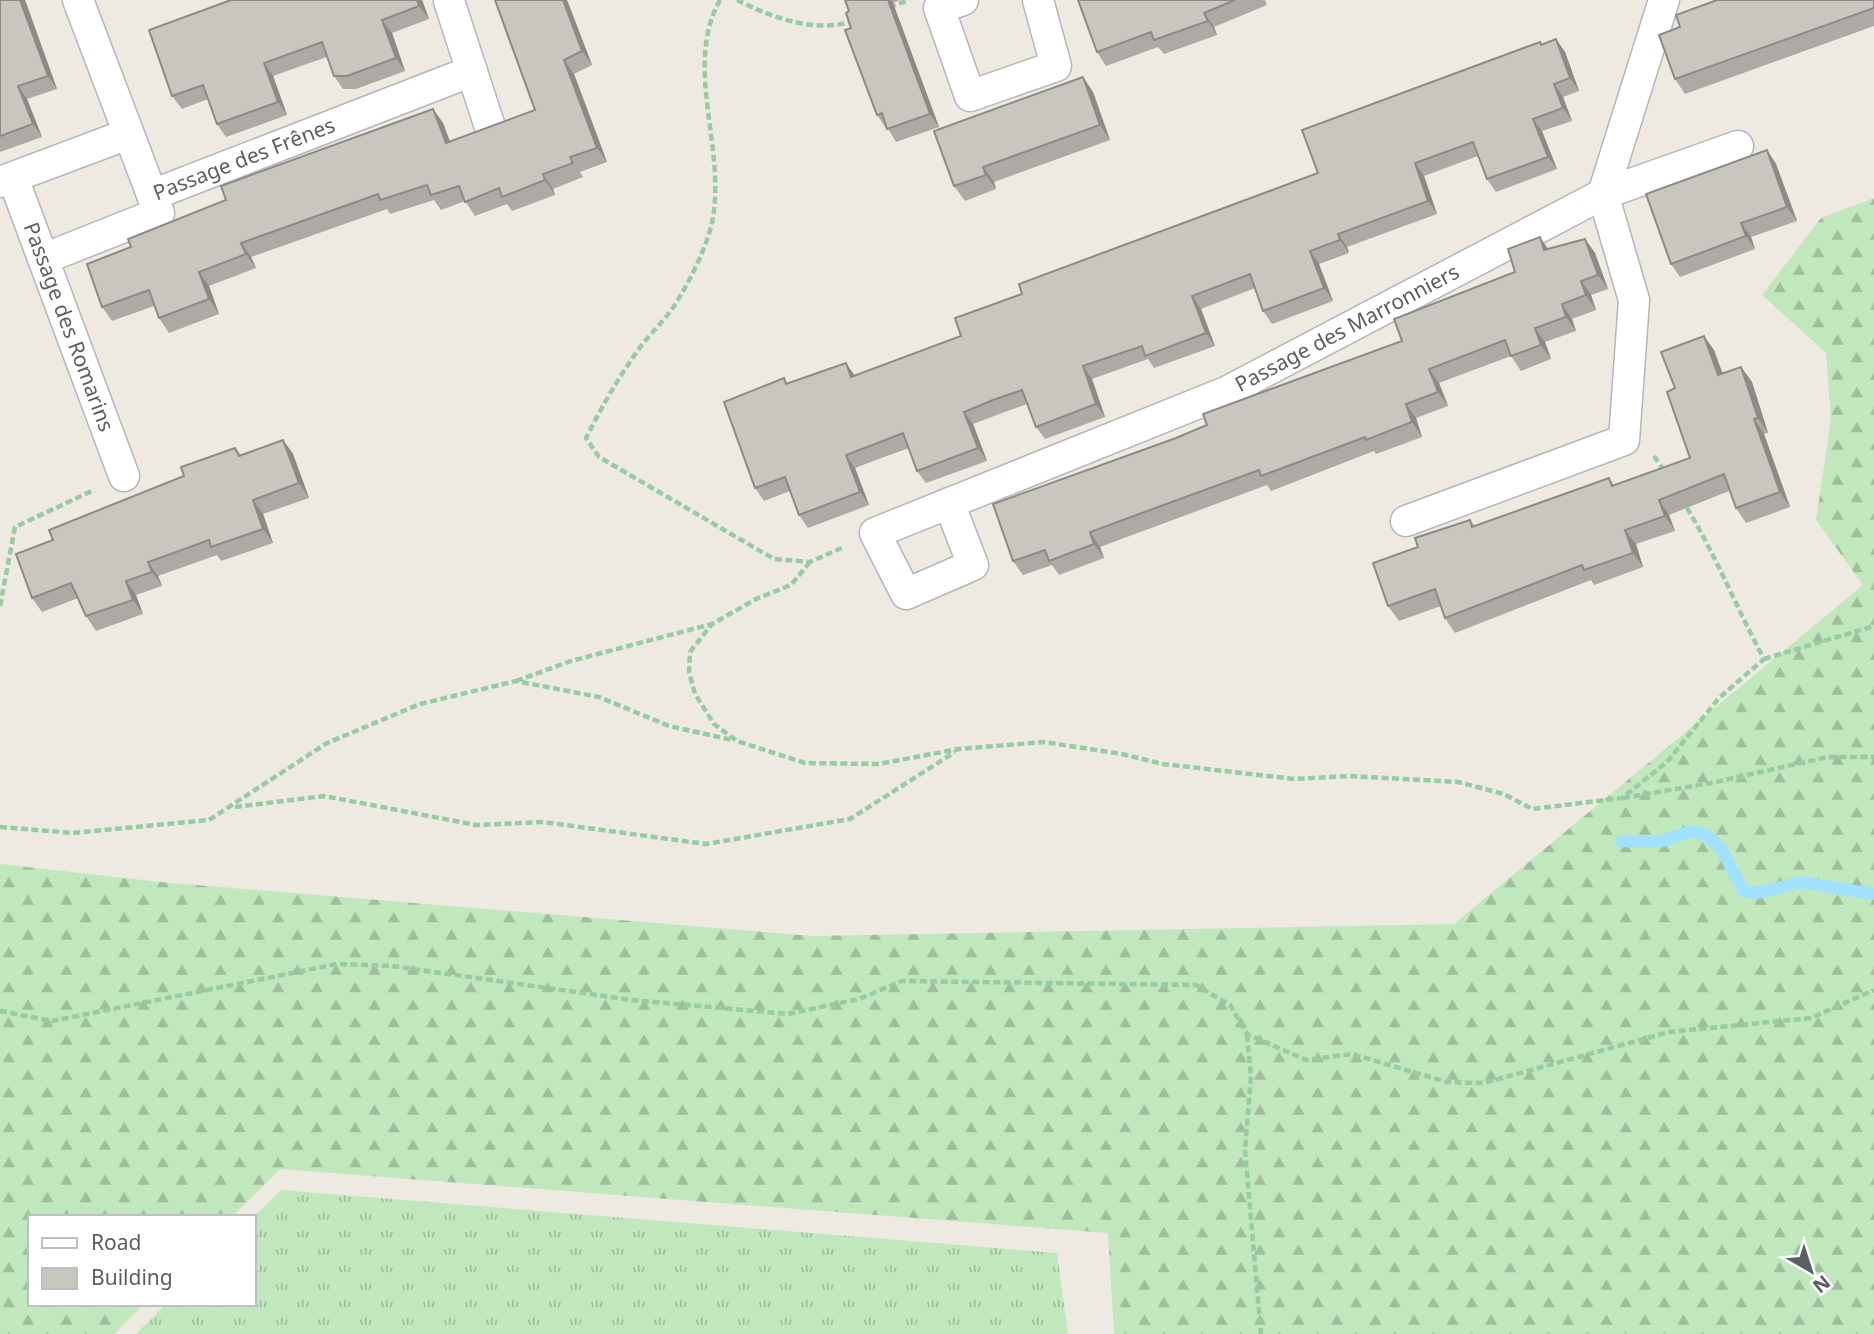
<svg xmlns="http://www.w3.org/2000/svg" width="1874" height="1334" font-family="'Noto Sans',sans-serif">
	<defs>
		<pattern id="grass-tufts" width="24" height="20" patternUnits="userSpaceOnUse" patternTransform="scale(1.75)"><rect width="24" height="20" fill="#c1e7bd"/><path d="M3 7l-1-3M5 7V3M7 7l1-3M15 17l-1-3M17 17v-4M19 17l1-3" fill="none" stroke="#a0be9d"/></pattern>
		<pattern id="forest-firs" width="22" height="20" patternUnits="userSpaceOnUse" patternTransform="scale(1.75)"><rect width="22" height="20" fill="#c1e7bd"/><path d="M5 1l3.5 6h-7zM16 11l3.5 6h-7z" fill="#a0be9d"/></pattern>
	</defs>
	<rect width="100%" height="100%" fill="#eeeae2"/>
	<path fill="url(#grass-tufts)" d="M281,1190L1057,1253L1068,1334H136L166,1304H254V1217Z"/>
	<path fill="url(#forest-firs)" d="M1874,198V1334H1114L1108,1233L280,1169L232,1217H30V1304H144L114,1334H0V864L160,882L813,936L1454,924L1863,585L1816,520L1831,419L1826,353L1762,295L1821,218Z"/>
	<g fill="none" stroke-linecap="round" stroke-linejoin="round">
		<path stroke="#a1e0ff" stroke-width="12" d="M1621,841L1659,842L1691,831L1706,835L1721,848L1743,891L1757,893L1801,882L1874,894"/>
		<g stroke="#b3b6ba" stroke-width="33">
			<g id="minor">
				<path d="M78,0L152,195"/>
				<path d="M963,0L939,8L970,96L1056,66L1038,0"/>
				<path d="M449,1L489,124"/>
				<path id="s1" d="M13,178L124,476"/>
				<path d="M0,182L128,134"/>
				<path id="s2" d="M43,259L159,213L152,195L472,71"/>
				<path id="s3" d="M949,503L973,565L906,594L875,533L1226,392L1603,194L1738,146"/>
				<path d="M1406,521L1624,440L1634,300L1603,194L1664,0"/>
			</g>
		</g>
		<g stroke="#97cba1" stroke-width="4.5" stroke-dasharray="7 3.5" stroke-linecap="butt">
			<path d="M720,0C682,68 729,153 711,227C704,253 687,287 672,309C663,322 651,333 641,346C620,375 602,406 586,438L599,457L774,559L810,562L844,547"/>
			<path d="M737,0C771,17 817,35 855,20"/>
			<path d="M889,7L907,1"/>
			<path d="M1654,456L1665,472"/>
			<path d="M810,562L791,585L756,599L712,624L690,652L689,672L695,694L714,724L737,741L805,763L878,764L959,749L1044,742L1122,754L1163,764L1294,779L1349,776L1458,782L1504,794L1532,809L1622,798L1667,762L1719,698L1764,659C1736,607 1715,553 1684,503"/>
			<path d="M0,606L15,527L94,490"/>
			<path d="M1764,659L1874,626"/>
			<path d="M516,681L571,661L712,624"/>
			<path d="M1623,798L1711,783L1828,757H1874"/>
			<path d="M235,807L324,796L476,825L543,822L706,844L850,819L955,752"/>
			<path d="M0,827L73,833L209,820L327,743L420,704L516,681L599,697L669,726L733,740"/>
			<path d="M0,1011L52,1021L337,964L392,966L632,1000L788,1014L859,999L902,981L1196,985L1230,1005L1247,1034L1306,1060L1352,1054L1447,1082L1484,1083L1669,1032L1811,1018L1874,990"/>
			<path d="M1247,1035L1251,1076L1245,1150L1261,1334"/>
		</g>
		<use href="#minor" stroke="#fff" stroke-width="30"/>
	</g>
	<g fill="#ada9a4">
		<path d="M0,0H25L57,89L27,99L42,137L0,152Z"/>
		<path d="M422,0L429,19L392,33L405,71L356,89H343L334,76L327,57L301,66L273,76L287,115L226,137L217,124L208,99L182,109L172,96Z"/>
		<path d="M567,0L592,65L574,74L607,162L580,172L583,177L553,189L555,195L512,211L507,204L475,216L465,201L441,210L434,200L390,214L387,209L251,257L256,268L209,286L219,314L169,333L159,318L154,306L112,321L102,307L131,247L226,200L433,109L443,123L450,142L535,110Z"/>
		<path d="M845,0H900L893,3L939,127L896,142L887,127L886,128L877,115L851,28L849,11Z"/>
		<path d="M1078,0H1265L1267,5L1214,27L1217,35L1164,54L1158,47L1106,66L1097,52Z"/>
		<path d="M1874,0V26L1685,94L1675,79L1680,27Z"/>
		<path d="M1556,39L1565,52L1579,91L1563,97L1572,121L1542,131L1557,169L1496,192L1487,179L1478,156L1424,176L1437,214L1347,247L1349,253L1319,264L1333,301L1272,324L1263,311L1255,288L1201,309L1215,346L1154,368L1148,359L1092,379L1105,417L1045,439L1036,427L1027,404L1002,413L973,424L987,461L926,483L917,471L909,448L884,457L855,468L869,505L808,528L799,515L790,491L764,501L755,488L784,378L788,384L855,376L961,336L1022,294L1318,173L1540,42L1542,45Z"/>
		<path d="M1083,77L1093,92L1110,140L994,182L996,189L965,201L954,186Z"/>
		<path d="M1767,150L1776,164L1797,221L1751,237L1755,249L1680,277L1671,264Z"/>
		<path d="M1585,239L1595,253L1608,289L1591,295L1596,310L1572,319L1576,331L1545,342L1551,359L1521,371L1511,356L1439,383L1448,406L1416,418L1422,437L1376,454L1374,451L1271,491L1267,485L1100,547L1104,558L1059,575L1052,565L1023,575L1013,561L1176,438L1402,341L1515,272L1548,249Z"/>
		<path d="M1714,350L1723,374L1741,367L1752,382L1768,433L1764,434L1790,507L1746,523L1736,508L1729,491L1669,515L1675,531L1636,544L1643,567L1594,585L1591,580L1455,633L1445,618L1441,606L1399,621L1388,606L1470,520L1475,526L1609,478L1614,485L1690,458L1675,388Z"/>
		<path d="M283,440L293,454L309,498L263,514L273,543L221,561L217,555L158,576L162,586L136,595L143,614L96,631L86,616L78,598L42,612L32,598L53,540L184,476L235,448L241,455Z"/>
	</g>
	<g fill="#8d8a86">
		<path d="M20,0H25L57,89L48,76Z"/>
		<path d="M417,0H422L429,19L419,6Z"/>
		<path d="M563,0H567L592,65L582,51Z"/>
		<path d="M888,0H891L893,3L939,127L930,114Z"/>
		<path d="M1204,13L1214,27L1217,35L1208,21Z"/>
		<path d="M382,20L392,33L405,71L396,58Z"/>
		<path d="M1556,39L1565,52L1579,91L1570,78Z"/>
		<path d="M564,60L574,74L607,162L597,148Z"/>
		<path d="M264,63L273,76L287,115L278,102Z"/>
		<path d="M1083,77L1093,92L1110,140L1100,125Z"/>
		<path d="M1554,84L1563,97L1572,121L1563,108Z"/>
		<path d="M18,86L27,99L42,137L33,124Z"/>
		<path d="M433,109L443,123L456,158L446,143Z"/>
		<path d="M1533,119L1542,131L1557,169L1548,157Z"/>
		<path d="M1767,150L1776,164L1797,221L1787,207Z"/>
		<path d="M1415,163L1424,176L1437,214L1428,201Z"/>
		<path d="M983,167L994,182L996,189L986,175Z"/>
		<path d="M543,174L553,189L555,195L545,180Z"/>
		<path d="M1741,223L1751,237L1755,249L1746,236Z"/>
		<path d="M1338,234L1347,247L1349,253L1340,240Z"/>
		<path d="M1540,237L1550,252L1544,250Z"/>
		<path d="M1585,239L1595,253L1608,289L1598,275Z"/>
		<path d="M241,243L251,257L256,268L246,254Z"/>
		<path d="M1310,251L1319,264L1333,301L1324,288Z"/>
		<path d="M199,272L209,286L219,314L209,299Z"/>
		<path d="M1581,281L1591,295L1596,310L1586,295Z"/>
		<path d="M1192,296L1201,309L1215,346L1206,333Z"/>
		<path d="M1562,304L1572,319L1576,331L1566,317Z"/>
		<path d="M1535,328L1545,342L1551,359L1541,345Z"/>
		<path d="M1704,336L1714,350L1728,390L1718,375Z"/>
		<path d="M846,363L855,376L851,377Z"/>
		<path d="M1083,366L1092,379L1105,417L1096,404Z"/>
		<path d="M1741,367L1752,382L1768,433L1758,418Z"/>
		<path d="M1429,369L1439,383L1448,406L1438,392Z"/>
		<path d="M1406,404L1416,418L1422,437L1412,422Z"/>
		<path d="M964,412L973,424L987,461L978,448Z"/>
		<path d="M1754,419L1764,434L1790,507L1780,492Z"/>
		<path d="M283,440L293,454L309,498L299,483Z"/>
		<path d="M846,455L855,468L869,505L860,492Z"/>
		<path d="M253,500L263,514L273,543L263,529Z"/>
		<path d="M1659,500L1669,515L1675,531L1665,516Z"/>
		<path d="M1625,530L1636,544L1643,567L1633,553Z"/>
		<path d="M1090,532L1100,547L1104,558L1094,544Z"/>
		<path d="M148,562L158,576L162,586L152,572Z"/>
		<path d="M126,581L136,595L143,614L133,600Z"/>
	</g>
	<g fill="#c9c5bf" stroke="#8d8a86" stroke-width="2">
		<path d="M0,0H20L48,76L18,86L33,124L0,136Z"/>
		<path d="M231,0H417L419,6L382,20L396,58L347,76H334L322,42L292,53L264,63L278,102L217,124L203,85L172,96L149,30Z"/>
		<path d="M495,0H563L582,51L564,60L597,148L570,157L573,163L543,174L545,180L502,197L499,188L465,202L459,186L431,195L427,185L380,200L378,194L241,243L246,254L199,272L209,299L159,318L149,290L102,307L87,264L131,247L128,239L226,200L221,186L433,109L446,143L535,110Z"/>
		<path d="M845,0H888L930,114L887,129L882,113L877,115L845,30L851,28L846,13L849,11Z"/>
		<path d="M1078,0H1235L1204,13L1208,21L1154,40L1151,32L1097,52Z"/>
		<path d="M1717,0H1874V8L1675,79L1659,35L1680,27L1676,15Z"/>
		<path d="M1556,39L1570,78L1554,84L1563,108L1533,119L1548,157L1487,179L1473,142L1415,163L1428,201L1338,234L1340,240L1310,251L1324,288L1263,311L1250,274L1192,296L1206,333L1145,356L1142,346L1083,366L1096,404L1036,427L1022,390L993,400L964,412L978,448L917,471L903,433L875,444L846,455L860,492L799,515L785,477L755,488L724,402L784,378L786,384L846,363L851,377L961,336L955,318L1022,294L1019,284L1318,173L1302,130L1540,42L1541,45Z"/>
		<path d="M1083,77L1100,125L983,167L986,175L954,186L934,131Z"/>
		<path d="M1767,150L1787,207L1741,223L1746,236L1671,264L1646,194Z"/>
		<path d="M1540,237L1544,250L1585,239L1598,275L1581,281L1586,295L1562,304L1566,317L1535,328L1541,345L1511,356L1505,340L1429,369L1438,392L1406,404L1412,422L1366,440L1365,437L1261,476L1259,470L1090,532L1094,544L1049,561L1045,550L1013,561L993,504L1176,438L1207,425L1203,414L1402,341L1394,319L1515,272L1508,249Z"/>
		<path d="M1704,336L1718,375L1741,367L1758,418L1754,419L1780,492L1736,508L1724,474L1659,500L1665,516L1625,530L1633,553L1584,570L1582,565L1445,618L1435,589L1388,606L1373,563L1418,547L1415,538L1470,520L1472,527L1609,478L1612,486L1690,458L1667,392L1675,388L1661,352Z"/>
		<path d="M283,440L299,483L253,500L263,529L211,547L209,540L148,562L152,572L126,581L133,600L86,616L71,583L32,598L16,554L53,540L49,530L184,476L181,467L235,448L239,456Z"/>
	</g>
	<g text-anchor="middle" stroke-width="6" stroke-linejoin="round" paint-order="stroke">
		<g font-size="21" fill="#5a5f64" stroke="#fff">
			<text dy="7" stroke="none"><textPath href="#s2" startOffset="243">Passage des Frênes</textPath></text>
			<text dy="7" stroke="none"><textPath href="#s1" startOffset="159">Passage des Romarins</textPath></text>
			<text dy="7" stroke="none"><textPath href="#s3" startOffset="723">Passage des Marronniers</textPath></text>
		</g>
	</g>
	<rect x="28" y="1215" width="228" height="91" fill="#ffffff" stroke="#bdbfc1" stroke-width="2"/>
	<rect x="42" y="1238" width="35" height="10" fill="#ffffff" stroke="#bdbfc1" stroke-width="2"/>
	<text x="91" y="1250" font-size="21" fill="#5a5f64">Road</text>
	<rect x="42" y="1268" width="35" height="21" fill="#c9c5bf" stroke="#bdbfc1" stroke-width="2"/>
	<text x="91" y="1285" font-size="21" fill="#5a5f64">Building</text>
	<g transform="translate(1811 1271) rotate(141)" stroke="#ffffff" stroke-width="5" paint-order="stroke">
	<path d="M0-5L12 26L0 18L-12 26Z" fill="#5a5f64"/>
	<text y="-10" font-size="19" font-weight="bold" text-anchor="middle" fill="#5a5f64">N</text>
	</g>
</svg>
